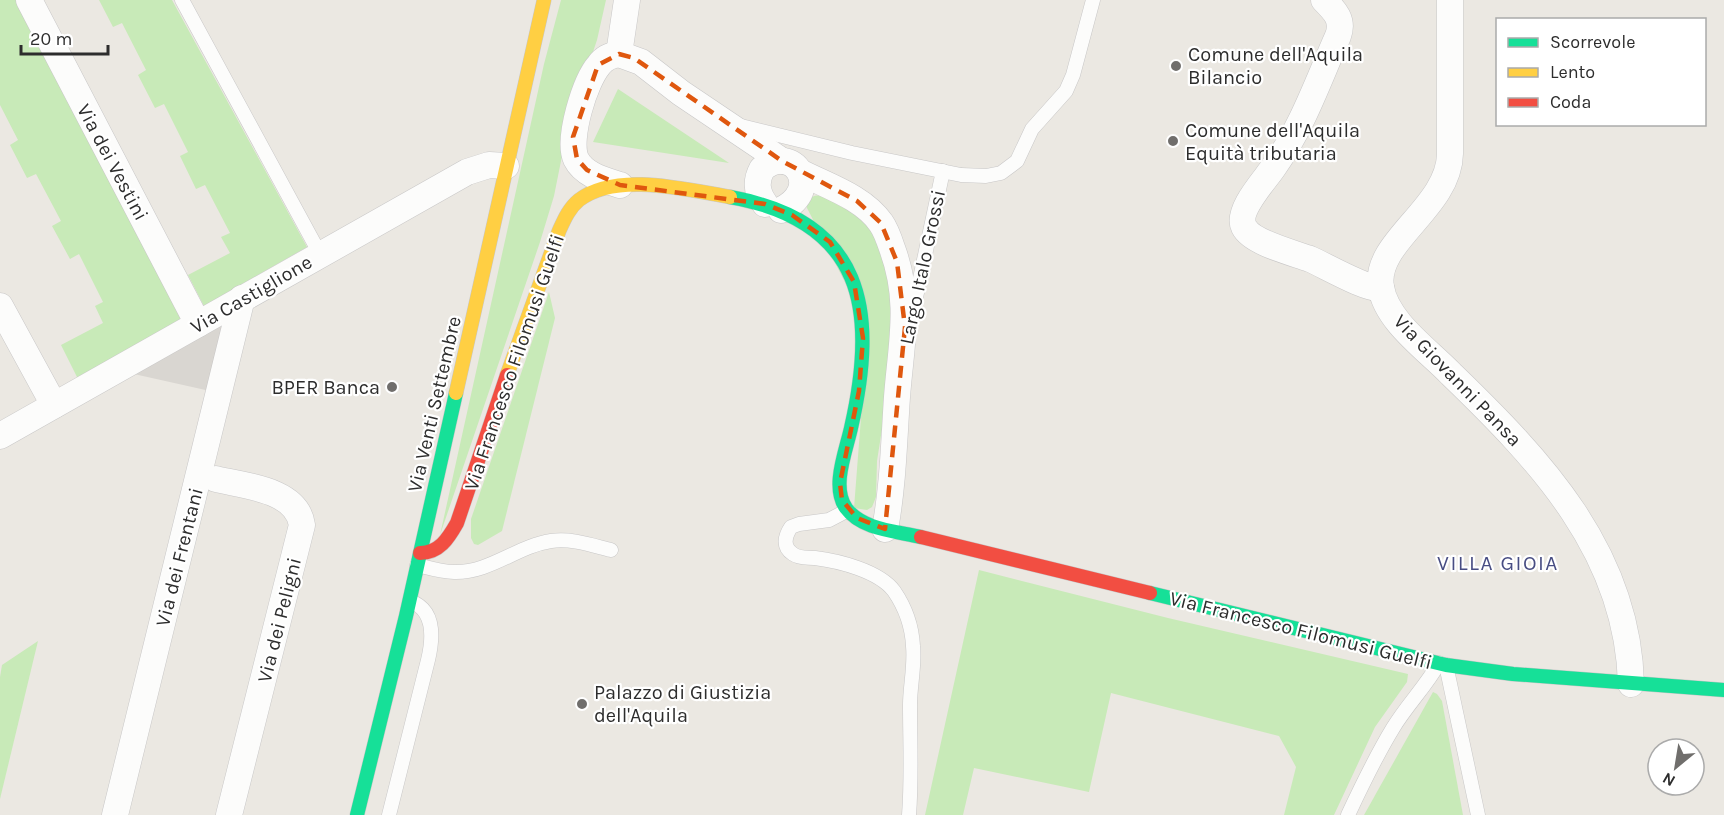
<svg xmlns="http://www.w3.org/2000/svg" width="1724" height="815" font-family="Karla,sans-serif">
	<rect width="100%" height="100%" fill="#ebe8e2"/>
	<g fill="#c8eab8">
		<path d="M0,0H19L186,318L78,379L61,345L103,323L95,306L103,302L79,254L70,259L52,226L61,221L36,174L27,178L10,145L18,140L0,105Z"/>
		<path d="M99,0H172L307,247L204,306L188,275L230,253L221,237L230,233L205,185L196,189L180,156L188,152L164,104L155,108L138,75L146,70L122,23L113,27Z"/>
		<path d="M561,0H606L597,40L568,126L554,196L540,242L440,535L544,64Z"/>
		<path d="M618,89L729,163L593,142Z"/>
		<path d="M820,195L855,214L871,229L879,243L892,295L893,359L877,461L876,497L872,507L867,510L854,508L868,327L807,208L806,203C810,197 812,196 820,195Z"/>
		<path d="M549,292L555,318L502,531L478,545L474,544L471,538V519Z"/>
		<path d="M979,570L1168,618L1408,674L1407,682L1375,727L1334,815H1284L1296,767L1279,736L1111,693L1089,792L974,768L963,815H925Z"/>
		<path d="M38,641L0,799V677L2,665Z"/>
		<path d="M1433,692L1437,694L1442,701L1463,815H1364Z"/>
	</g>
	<path fill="#d9d6d1" d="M242,298L219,393L116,370Z"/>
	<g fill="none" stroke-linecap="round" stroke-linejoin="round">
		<g stroke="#c8c7c7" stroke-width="15">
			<g id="lane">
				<path d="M182,0L320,254"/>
				<path d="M741,126L852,153L961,175L986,176L1001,173L1017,161L1032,129L1066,91L1073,75L1093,0"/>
				<path d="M912,316L943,171"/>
				<path d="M848,510L829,520L799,524L791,527C785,536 782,547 793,554C800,559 808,557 815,558C839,561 879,571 894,591C905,607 912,627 913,646C915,666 910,686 910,705C910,742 912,778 909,815"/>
				<path d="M417,565C429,568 442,572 454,572C490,573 517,546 551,541C571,538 591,545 611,550"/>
				<path d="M1446,665L1478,815"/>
				<path d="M389,815L428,660C433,639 436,610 410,601"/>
				<path d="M1348,815C1362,785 1376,756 1393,728C1407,705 1426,686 1439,663"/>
			</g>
		</g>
		<g stroke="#c8c7c7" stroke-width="27">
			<g id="street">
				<path d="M29,0L198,324"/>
				<path d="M1324,0C1335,11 1344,20 1338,36C1318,81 1302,128 1273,168C1264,181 1236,211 1244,227C1252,243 1294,253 1310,259C1326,266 1367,290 1381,288"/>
				<path d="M1450,0V154C1449,208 1373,242 1381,287C1386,321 1428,350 1451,374C1540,460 1628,552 1631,684"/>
				<path d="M619,54L627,0"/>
				<path d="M800,172C827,186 863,197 881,223C886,230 889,239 892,248C912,302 901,343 897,397C894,442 893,486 885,529"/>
				<path d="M620,185C604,180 584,175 576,159C567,139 585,81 599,65C604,58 611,55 619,54L641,62L681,93L782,161"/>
				<path d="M765,204C757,193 755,182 762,169C793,142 824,189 781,210"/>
				<path d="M0,306L54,405"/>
				<path d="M0,436L467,172L489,165L506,166"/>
				<path d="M216,479C244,486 297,489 302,525L229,815"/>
				<path d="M115,815L242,298"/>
			</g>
		</g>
		<g stroke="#c8c7c7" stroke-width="15">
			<g id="fast">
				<path d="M730,197C865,221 878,311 851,428C846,451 831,487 846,508C862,530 896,531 921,537"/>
				<path d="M1150,593L1446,665L1513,674L1724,690"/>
				<path d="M357,815L406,616L456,393"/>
			</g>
		</g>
		<g stroke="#c8c7c7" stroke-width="15">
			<g id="slow">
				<path d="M507,375L559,231C564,220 569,208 579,200C616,171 688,190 730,197"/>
				<path d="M456,393L544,0"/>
			</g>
		</g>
		<g stroke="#c8c7c7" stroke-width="15">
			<g id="jam">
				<path d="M921,537L1150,593"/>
				<path d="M420,553C439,553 448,539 457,523L507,375"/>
			</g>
		</g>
		<use href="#lane" stroke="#fcfcfb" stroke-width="14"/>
		<use href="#street" stroke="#fcfcfb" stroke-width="26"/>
		<use href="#fast" stroke="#16e098" stroke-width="14"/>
		<use href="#slow" stroke="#ffcf43" stroke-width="14"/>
		<use href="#jam" stroke="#f24e42" stroke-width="14"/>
	</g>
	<path fill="none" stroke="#df570e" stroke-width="4.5" stroke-dasharray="12 8" stroke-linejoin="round" d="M619,54L634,58L782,161L857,201L881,223L897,262L905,327L885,529L857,518L842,500L840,483L859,391L863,338L854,282L830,242L792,215L765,204L620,185L587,170L577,159L573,137L598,65Z"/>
	<g fill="#706e6c" stroke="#fff" stroke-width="2">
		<circle cx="1176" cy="66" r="6"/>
		<circle cx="1173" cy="141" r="6"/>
		<circle cx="392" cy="387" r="6"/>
		<circle cx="582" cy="704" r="6"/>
	</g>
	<g text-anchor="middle" stroke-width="4.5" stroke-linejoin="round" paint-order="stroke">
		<g font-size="20" fill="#2d2d2d" stroke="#fff" text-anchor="start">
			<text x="1188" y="61">Comune dell'Aquila<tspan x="1188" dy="23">Bilancio</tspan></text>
			<text x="1185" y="137">Comune dell'Aquila<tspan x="1185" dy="23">Equità tributaria</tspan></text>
			<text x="380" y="394" text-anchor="end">BPER Banca</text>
			<text x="594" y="699">Palazzo di Giustizia<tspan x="594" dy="23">dell'Aquila</tspan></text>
		</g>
		<g font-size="20" fill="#2d2d2d" stroke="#fff">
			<text transform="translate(113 162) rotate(62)" y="7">Via dei Vestini</text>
			<text transform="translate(922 267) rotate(-78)" y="7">Largo Italo Grossi</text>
			<text transform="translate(251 294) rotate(-30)" y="7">Via Castiglione</text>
			<text transform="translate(514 362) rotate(-71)" y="7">Via Francesco Filomusi Guelfi</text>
			<text transform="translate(1458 380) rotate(46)" y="7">Via Giovanni Pansa</text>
			<text transform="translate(434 404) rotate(-77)" y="7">Via Venti Settembre</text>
			<text transform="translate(179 557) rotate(-76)" y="7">Via dei Frentani</text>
			<text transform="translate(279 620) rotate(-76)" y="7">Via dei Peligni</text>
			<text transform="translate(1301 630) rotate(14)" y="7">Via Francesco Filomusi Guelfi</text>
		</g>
		<g font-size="21" letter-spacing="1.5" fill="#484d83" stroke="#fff">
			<text x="1498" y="570">VILLA GIOIA</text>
		</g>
	</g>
	<rect x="1496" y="18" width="210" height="108" fill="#ffffff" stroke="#ababab" stroke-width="1.5"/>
	<rect x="1508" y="38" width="30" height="9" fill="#16e098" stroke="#ababab" stroke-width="1.5"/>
	<text x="1550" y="48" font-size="18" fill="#2d2d2d">Scorrevole</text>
	<rect x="1508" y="68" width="30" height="9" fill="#ffcf43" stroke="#ababab" stroke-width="1.5"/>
	<text x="1550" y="78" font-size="18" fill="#2d2d2d">Lento</text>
	<rect x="1508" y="98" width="30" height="9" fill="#f24e42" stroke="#ababab" stroke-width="1.5"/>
	<text x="1550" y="108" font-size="18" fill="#2d2d2d">Coda</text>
	<g transform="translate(1676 767) rotate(210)"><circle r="28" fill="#ffffff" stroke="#ababab" stroke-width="1.5"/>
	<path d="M0-4.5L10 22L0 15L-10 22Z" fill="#706e6c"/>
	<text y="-9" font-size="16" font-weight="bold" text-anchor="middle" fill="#2d2d2d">N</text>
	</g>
	<path d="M21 45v9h87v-9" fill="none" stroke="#2d2d2d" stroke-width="3"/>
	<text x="30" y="45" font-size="18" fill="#2d2d2d" stroke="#ffffff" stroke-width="4.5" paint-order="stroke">20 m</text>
</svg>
